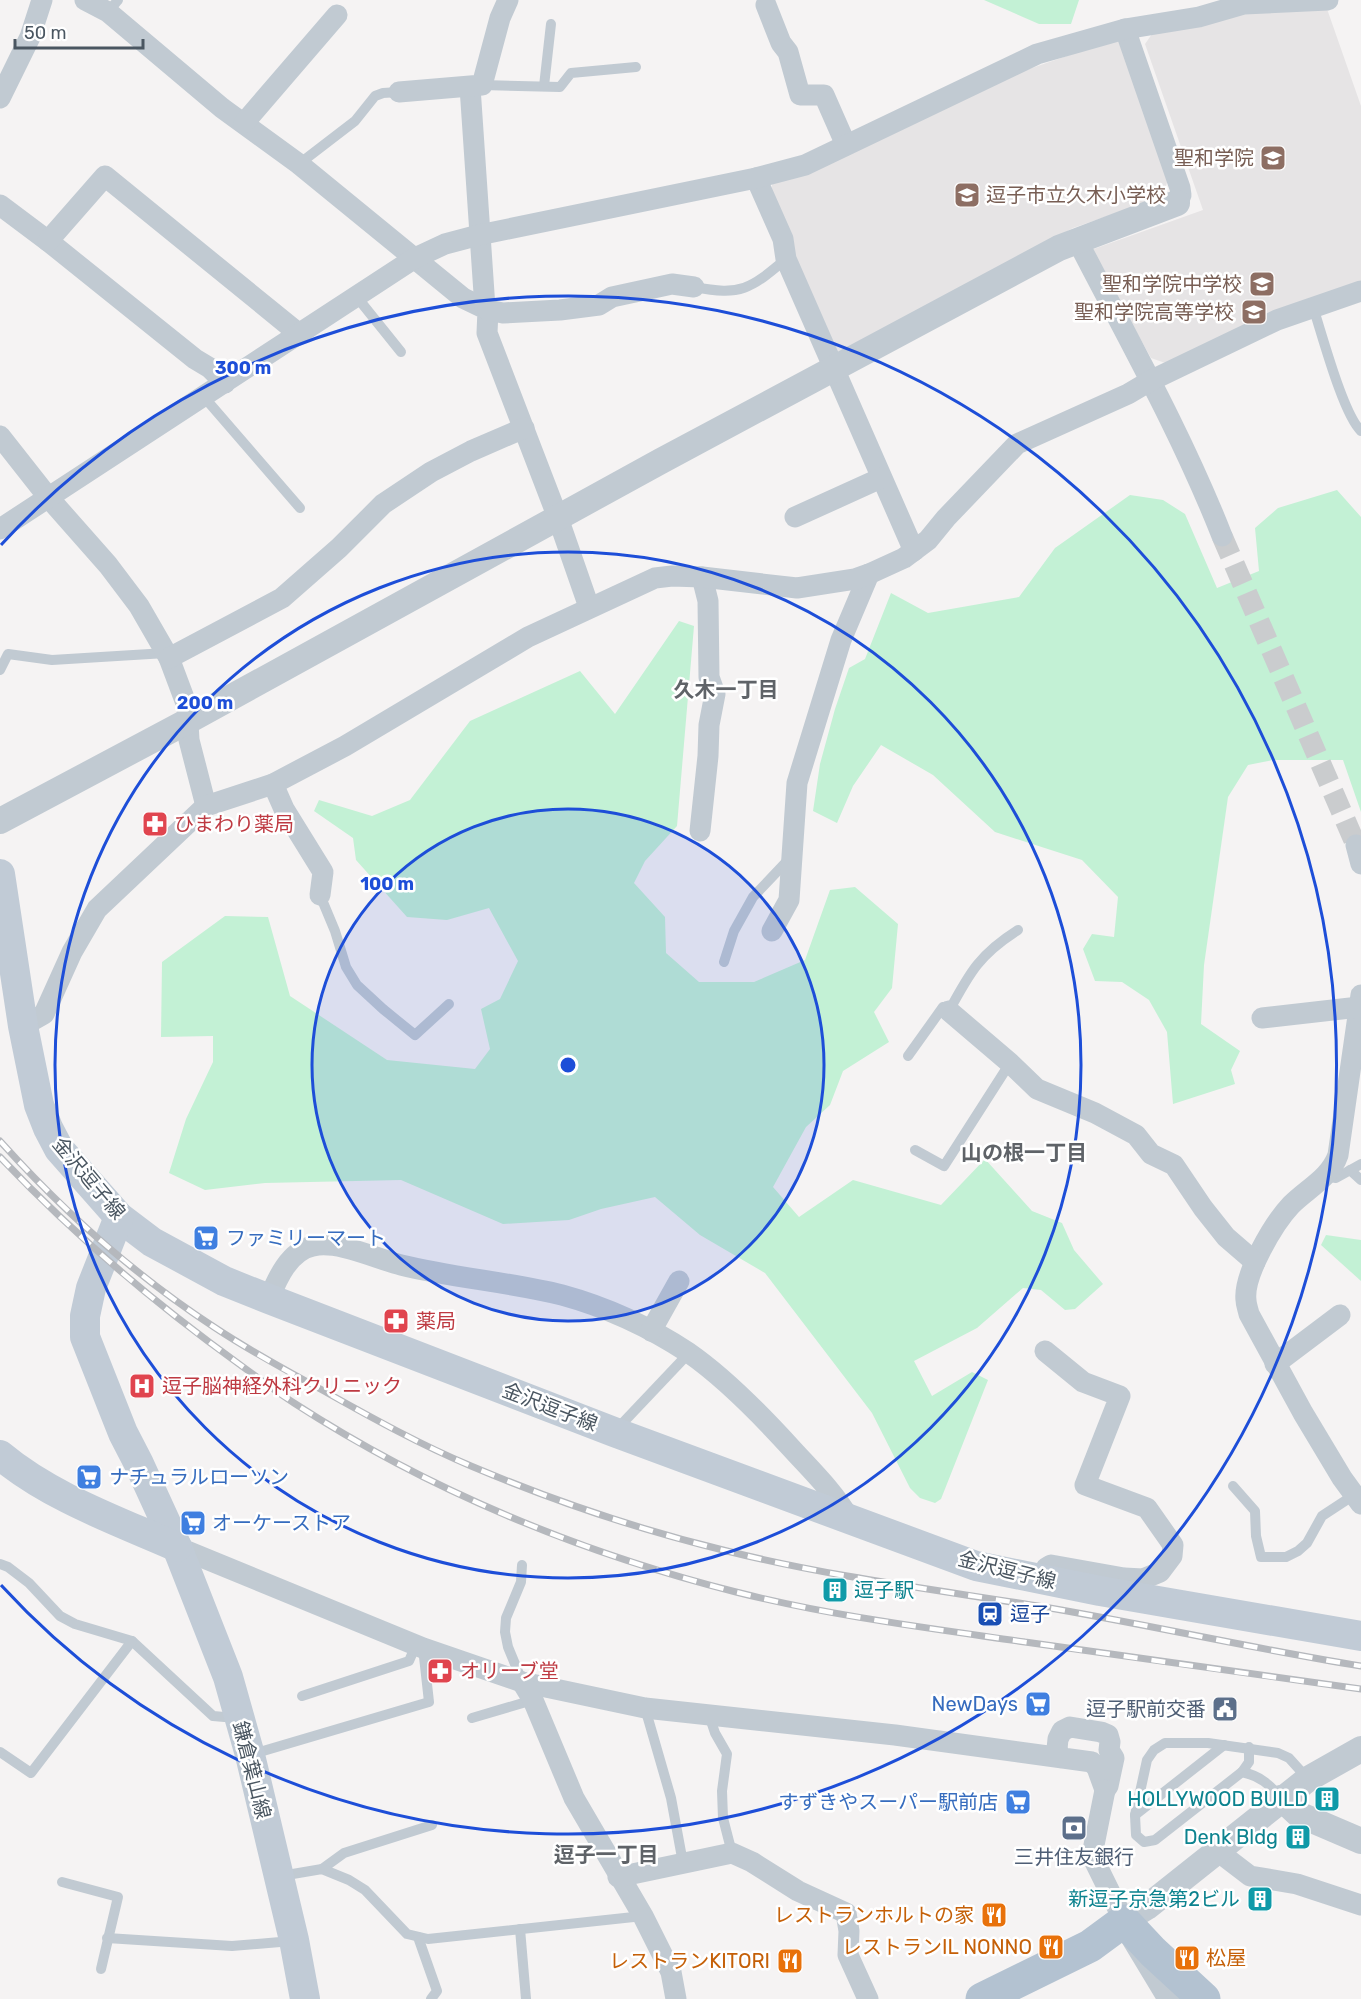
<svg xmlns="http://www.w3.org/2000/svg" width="1361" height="1999" font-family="Rubik,'Noto Sans JP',sans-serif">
	<rect width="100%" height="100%" fill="#f5f3f3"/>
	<g fill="#e6e4e5">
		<path d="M1326,6L1361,106V284L1168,364L1151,358L1091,250L1203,210L1145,44L1152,34L1246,11Z"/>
		<path d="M1119,38L1169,177L1162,197L1073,228L835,354L770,192L773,182L974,88Z"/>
	</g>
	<g fill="#c3f1d5">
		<path d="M984,0H1079L1071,24H1039Z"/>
		<path d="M1337,490L1361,517V812L1343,760H1273L1248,765L1228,797L1204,965L1201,1024L1240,1051L1231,1070L1235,1084L1173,1104L1167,1032L1149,1000L1122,982L1095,981L1083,949L1092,934L1114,937L1118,897L1082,860L995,832L933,775L881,745L853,786L837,823L813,811L820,764L835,709L849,668L865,659L891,593L928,613L1019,597L1055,548L1130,495L1163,500L1185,514L1217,588L1259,571L1255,528L1278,508Z"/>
		<path d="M679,621L694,626L677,826L645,861L634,883L665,917L666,953L699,982H754L805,960L830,890L855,887L898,924L892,988L874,1012L889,1042L843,1071L830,1105L806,1127L773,1187L799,1217L853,1180L941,1205L985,1159L1032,1211L1062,1223L1074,1250L1103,1284L1075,1309L1065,1310L1041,1290L1023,1288L977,1328L914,1361L932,1396L972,1372L988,1380L941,1499L935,1503L920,1498L910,1488L872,1413L765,1273L700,1235L655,1197L601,1209L569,1220L503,1224L401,1180L265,1183L205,1190L169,1173L186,1119L213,1062V1036L161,1037L162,962L225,916L268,917L290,996L387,1060L475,1069L490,1049L481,1009L500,999L518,961L489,908L447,920L407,917L356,860L353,838L314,811L319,800L372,816L410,800L470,721L580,671L615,714Z"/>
		<path d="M1326,1235L1361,1240V1281L1321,1245Z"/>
	</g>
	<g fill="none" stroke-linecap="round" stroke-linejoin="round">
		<path stroke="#caccce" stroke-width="21" stroke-dasharray="21 10" stroke-linecap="butt" d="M1222,536L1356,845"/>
		<g stroke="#c1cad2" stroke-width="10">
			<path d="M108,12L118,0"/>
			<path d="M482,85L560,87L571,73L636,67"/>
			<path d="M544,86L551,24"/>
			<path d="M299,164L355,121L375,96L383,93L399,92"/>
			<path d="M694,287C742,296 750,289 786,259"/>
			<path d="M356,296L401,352"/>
			<path d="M1313,307C1322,334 1343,414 1361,431"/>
			<path d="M204,397L300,508"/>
			<path d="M0,670L8,654L52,660L166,653"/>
			<path d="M320,895L335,931L346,967L357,985L383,1009L415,1035L449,1004"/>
			<path d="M724,962L734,931L753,897L790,858"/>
			<path d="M908,1056L943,1007L949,1011C970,972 980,954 1018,930"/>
			<path d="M915,1150L944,1166L1010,1063"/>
			<path d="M1350,1170L1361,1180"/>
			<path d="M1326,1176L1336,1178L1361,1164"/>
			<path d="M617,1429L689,1353"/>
			<path d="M1233,1486L1255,1511L1256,1536L1261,1557H1286L1298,1551L1307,1543L1322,1516L1354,1495"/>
			<path d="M0,1564L8,1567L29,1583L60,1616L75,1624L132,1641L213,1716L236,1718"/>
			<path d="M522,1681L508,1647L505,1632L506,1618L521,1582L522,1565"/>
			<path d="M302,1696L409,1661L416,1645"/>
			<path d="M645,1708L671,1798L683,1863"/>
			<path d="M709,1715L715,1733L727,1754L722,1791L723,1818L732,1853"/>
			<path d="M472,1718L533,1700"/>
			<path d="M0,1752L31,1773L132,1641"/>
			<path d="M253,1754L429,1702L423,1648"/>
			<path d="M1242,1772L1249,1762V1747"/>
			<path d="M1281,1798C1269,1784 1260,1776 1242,1772L1155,1840L1144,1842L1136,1835L1135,1815L1147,1760L1154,1750L1165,1743H1208L1278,1753L1289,1758L1308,1779"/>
			<path d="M1135,1815L1224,1745"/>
			<path d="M322,1869L344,1853L432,1825"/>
			<path d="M281,1876L322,1869L349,1880L365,1890L407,1934L428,1939L643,1916"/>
			<path d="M62,1882L118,1897L101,1969"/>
			<path d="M520,1929L526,1999"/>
			<path d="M418,1937L437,1991L431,1999"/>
			<path d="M107,1938L232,1946L292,1941"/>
		</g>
		<g stroke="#c1cad2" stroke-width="21">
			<path d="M85,0L108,12L222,108L299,164L463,298L488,310L487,333L558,518L589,607"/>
			<path d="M766,5L781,43L788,52L800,95H824L846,145"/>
			<path d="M1125,29L1180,188L1181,195L1177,203"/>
			<path d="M470,87L485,308"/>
			<path d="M399,92L482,85L500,18L508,0"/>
			<path d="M0,98L30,37L42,0"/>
			<path d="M244,123L337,15"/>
			<path d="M756,178L783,239L786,259L914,551"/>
			<path d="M0,205L48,241L195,359L210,368L225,383"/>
			<path d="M1077,240C1127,337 1182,434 1222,536"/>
			<path d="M48,241L105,176L298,333"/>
			<path d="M488,310L503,313L560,310L599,305L612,297L672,284L694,287"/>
			<path d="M0,436L48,497L108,565L139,606L169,658L187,706L189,740L206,806"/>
			<path d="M795,517L881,478"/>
			<path d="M0,529L415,258L445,244L479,235L756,178L805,165L1037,54L1125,29L1199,17L1244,4L1328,0"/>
			<path d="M169,658L282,598L339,548L383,504L431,472L471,451L524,428"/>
			<path d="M273,784L284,809L323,872L320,895"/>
			<path d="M700,831L708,756L709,725L715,694L709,677L708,601L702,577"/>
			<path d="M1356,845L1361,864"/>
			<path d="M772,931L789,900L797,783L841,640L869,574"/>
			<path d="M1361,995L1338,1155C1330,1178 1308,1188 1291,1205C1274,1223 1243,1275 1246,1300C1246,1305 1248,1309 1249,1314L1303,1413L1342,1478L1361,1504"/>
			<path d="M949,1011L1010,1063L1037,1089L1095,1113L1136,1135L1151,1154L1174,1165L1203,1208L1226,1237L1255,1262"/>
			<path d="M1262,1018L1359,1007"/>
			<path d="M23,1026L44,1014L72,952L97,909L206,806L273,784L345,746L528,637L655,578L672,576L702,577L797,588L855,579L869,574L904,558L928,540L946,518L1017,444L1128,394L1150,381L1277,320L1361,291"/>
			<path d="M269,1299C277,1279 289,1251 313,1246C338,1240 377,1259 401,1265C454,1278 510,1282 562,1295C606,1307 651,1328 689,1353C725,1378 762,1416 792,1449C813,1472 833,1491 849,1518"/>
			<path d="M651,1331L679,1281"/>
			<path d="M1275,1364L1340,1315"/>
			<path d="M177,1547L423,1648L522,1682L645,1708L895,1735L1092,1762L1097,1768L1105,1790L1108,1786L1114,1758L1109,1750L1110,1742L1108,1735L1101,1732L1070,1727L1062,1731L1058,1739L1057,1749L1061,1758"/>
			<path d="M1042,1579L1046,1568L1051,1565L1124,1578L1143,1579L1160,1572L1172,1556L1173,1545L1147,1508L1085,1485L1120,1396L1083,1382L1045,1351"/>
			<path d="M522,1682L533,1700L574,1798L643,1916L671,1972L676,1999"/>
			<path d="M1105,1790L1094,1845L1095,1862L1124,1921"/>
			<path d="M1216,1850L1250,1876L1297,1884L1361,1905"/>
			<path d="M618,1877L732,1853L752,1862L798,1891L846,1913L849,1931L848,1955L868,1999"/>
		</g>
		<g stroke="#c1cad2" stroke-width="26">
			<path d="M0,821L188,721L661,461L1059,248L1177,203"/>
			<path d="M1281,1798L1298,1814L1361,1841"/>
			<path d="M1171,1999L1124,1921L1147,1907L1308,1779L1361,1749"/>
		</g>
		<g stroke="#c1cbd6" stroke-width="30">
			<path d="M0,874L23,1026L39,1105L48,1128L59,1149L119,1217L152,1242L224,1281L269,1299L614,1432L976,1566L1100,1591L1361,1636"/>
			<path d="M119,1217L91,1288L85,1316V1337L123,1433L139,1464L177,1547L228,1677L250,1755L294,1940L305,1999"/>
			<path d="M0,1455C50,1497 118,1521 177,1547"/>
		</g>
		<path stroke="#b3c2d1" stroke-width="33" d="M982,1999L1090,1946L1124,1921L1153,1952L1204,1999"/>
		<g stroke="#b5b8bd" stroke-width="7">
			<g id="rail">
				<path d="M0,1141C63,1211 136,1276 214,1327C250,1351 287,1371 324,1391C372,1418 421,1445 471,1466C554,1501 640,1530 727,1551C831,1577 938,1590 1044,1607C1150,1625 1255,1649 1361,1666"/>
				<path d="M0,1157C73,1234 153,1302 239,1364C257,1377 275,1391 294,1403C428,1490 581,1553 736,1592C831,1616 928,1628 1025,1642C1137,1658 1249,1674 1361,1689"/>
			</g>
		</g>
		<use href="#rail" stroke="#fff" stroke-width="4.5" stroke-dasharray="14" stroke-linecap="butt"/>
	</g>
	<circle cx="568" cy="1065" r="256" fill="#1d4ed8" fill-opacity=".12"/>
	<g fill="none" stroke="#1d4ed8" stroke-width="3">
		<circle cx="568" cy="1065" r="256"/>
		<circle cx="568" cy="1065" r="513"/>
		<path d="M1 545A769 769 0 1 1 1 1585"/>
	</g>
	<defs>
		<g id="school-square" transform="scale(1.35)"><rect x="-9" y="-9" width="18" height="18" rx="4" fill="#8d6e63" stroke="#fff"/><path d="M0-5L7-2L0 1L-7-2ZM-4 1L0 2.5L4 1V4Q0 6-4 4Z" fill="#fff"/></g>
		<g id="pharmacy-square" transform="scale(1.35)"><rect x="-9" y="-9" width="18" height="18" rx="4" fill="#e0444e" stroke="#fff"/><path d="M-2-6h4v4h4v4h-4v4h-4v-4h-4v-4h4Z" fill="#fff"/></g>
		<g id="supermarket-square" transform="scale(1.35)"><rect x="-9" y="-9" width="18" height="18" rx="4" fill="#3f7fe0" stroke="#fff"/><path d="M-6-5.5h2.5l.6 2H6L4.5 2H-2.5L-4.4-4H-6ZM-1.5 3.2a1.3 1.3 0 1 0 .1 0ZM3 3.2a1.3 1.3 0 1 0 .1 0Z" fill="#fff"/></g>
		<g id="hospital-square" transform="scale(1.35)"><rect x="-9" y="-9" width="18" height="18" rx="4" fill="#e0444e" stroke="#fff"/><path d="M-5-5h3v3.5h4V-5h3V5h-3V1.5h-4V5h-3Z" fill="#fff"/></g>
		<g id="building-square" transform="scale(1.35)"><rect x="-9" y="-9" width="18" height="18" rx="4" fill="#0f9aa8" stroke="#fff"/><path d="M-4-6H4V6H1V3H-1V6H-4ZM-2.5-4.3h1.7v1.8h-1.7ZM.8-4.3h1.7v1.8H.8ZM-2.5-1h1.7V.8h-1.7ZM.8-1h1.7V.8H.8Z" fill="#fff"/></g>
		<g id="station-square" transform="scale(1.35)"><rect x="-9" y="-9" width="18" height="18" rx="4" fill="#1a4fb4" stroke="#fff"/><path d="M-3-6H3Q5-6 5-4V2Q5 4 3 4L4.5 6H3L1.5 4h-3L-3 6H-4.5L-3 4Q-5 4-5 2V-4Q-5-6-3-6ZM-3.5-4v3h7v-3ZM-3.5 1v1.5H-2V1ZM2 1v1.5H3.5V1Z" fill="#fff"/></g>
		<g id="civic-square" transform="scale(1.35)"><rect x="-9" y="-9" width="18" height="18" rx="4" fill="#5c6f8a" stroke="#fff"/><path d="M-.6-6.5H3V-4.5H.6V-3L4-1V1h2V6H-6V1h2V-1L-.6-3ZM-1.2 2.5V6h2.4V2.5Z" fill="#fff"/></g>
		<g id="bank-square" transform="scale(1.35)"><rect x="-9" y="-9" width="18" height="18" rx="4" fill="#5c6f8a" stroke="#fff"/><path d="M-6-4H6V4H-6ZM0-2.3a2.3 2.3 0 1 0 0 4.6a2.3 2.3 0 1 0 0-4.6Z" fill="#fff"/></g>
		<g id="restaurant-square" transform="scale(1.35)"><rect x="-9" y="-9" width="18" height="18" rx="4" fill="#e8710a" stroke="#fff"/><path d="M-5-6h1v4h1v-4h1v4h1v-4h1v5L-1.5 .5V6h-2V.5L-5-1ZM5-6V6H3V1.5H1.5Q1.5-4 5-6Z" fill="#fff"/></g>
	</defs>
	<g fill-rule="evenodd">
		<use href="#school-square" x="1273" y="158"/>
		<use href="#school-square" x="967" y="195"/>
		<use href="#school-square" x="1262" y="284"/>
		<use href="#school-square" x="1254" y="312"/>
		<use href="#pharmacy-square" x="155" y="824"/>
		<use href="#supermarket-square" x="206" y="1238"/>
		<use href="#pharmacy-square" x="396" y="1321"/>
		<use href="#hospital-square" x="142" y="1386"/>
		<use href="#supermarket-square" x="89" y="1477"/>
		<use href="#supermarket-square" x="193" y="1523"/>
		<use href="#building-square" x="835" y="1590"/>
		<use href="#station-square" x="990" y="1614"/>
		<use href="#pharmacy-square" x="440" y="1671"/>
		<use href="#supermarket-square" x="1038" y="1704"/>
		<use href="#civic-square" x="1225" y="1709"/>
		<use href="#building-square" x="1327" y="1799"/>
		<use href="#supermarket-square" x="1018" y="1802"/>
		<use href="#bank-square" x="1074" y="1828"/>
		<use href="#building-square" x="1298" y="1837"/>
		<use href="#building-square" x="1260" y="1899"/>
		<use href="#restaurant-square" x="994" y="1915"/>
		<use href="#restaurant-square" x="1051" y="1947"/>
		<use href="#restaurant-square" x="1187" y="1958"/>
		<use href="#restaurant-square" x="790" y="1961"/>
	</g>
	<g text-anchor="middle" stroke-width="5" stroke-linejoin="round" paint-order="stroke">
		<g font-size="20" fill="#785e54" stroke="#fff" text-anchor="end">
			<text x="1254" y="165">聖和学院</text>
			<text x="986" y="202" text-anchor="start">逗子市立久木小学校</text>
			<text x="1242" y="291">聖和学院中学校</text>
			<text x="1234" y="319">聖和学院高等学校</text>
		</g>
		<g font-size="20" fill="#be3a42" stroke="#fff" text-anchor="start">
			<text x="174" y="831">ひまわり薬局</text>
			<text x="416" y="1328">薬局</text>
			<text x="162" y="1393">逗子脳神経外科クリニック</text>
			<text x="460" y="1678">オリーブ堂</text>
		</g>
		<g font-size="20" fill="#4a5661" stroke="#fff">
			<text transform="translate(89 1178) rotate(50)" y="7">金沢逗子線</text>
			<text transform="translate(550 1407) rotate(21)" y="7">金沢逗子線</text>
			<text transform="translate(1007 1570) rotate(14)" y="7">金沢逗子線</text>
			<text transform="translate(252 1770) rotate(76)" y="7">鎌倉葉山線</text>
		</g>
		<g font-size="20" fill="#366cbe" stroke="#fff" text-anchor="start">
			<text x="226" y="1245">ファミリーマート</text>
			<text x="109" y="1484">ナチュラルローソン</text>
			<text x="212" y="1530">オーケーストア</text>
			<text x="1018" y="1711" text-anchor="end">NewDays</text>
			<text x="998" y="1809" text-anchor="end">すずきやスーパー駅前店</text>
		</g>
		<g font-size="20" fill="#0d838f" stroke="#fff" text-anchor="end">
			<text x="854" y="1597" text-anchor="start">逗子駅</text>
			<text x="1308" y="1806">HOLLYWOOD BUILD</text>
			<text x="1278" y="1844">Denk Bldg</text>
			<text x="1240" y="1906">新逗子京急第2ビル</text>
		</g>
		<g font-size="20" fill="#164399" stroke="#fff" text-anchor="start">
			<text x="1010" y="1621">逗子</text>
		</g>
		<g font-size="20" fill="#4e5e75" stroke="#fff" text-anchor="end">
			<text x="1206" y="1716">逗子駅前交番</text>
			<text x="1074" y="1864" text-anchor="middle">三井住友銀行</text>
		</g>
		<g font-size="20" fill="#c56008" stroke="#fff" text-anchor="end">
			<text x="974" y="1922">レストランホルトの家</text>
			<text x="1032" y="1954">レストランIL NONNO</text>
			<text x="1206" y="1965" text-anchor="start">松屋</text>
			<text x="770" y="1968">レストランKITORI</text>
		</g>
		<g font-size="21" font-weight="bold" fill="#5f6368" stroke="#fff">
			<text x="726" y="697">久木一丁目</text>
			<text x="1024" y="1160">山の根一丁目</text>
			<text x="606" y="1862">逗子一丁目</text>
		</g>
	</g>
	<circle cx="568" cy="1065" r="9" fill="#1d4ed8" stroke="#fff" stroke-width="3"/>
	<g font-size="18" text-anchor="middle" font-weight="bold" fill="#1d4ed8" stroke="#fff" stroke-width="5" stroke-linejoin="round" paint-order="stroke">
		<text x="243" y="374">300 m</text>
		<text x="205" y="709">200 m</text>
		<text x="387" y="890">100 m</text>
	</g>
	<path d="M15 39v9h128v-9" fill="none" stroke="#4a5661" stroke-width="3"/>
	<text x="24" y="39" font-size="18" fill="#4a5661" stroke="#ffffff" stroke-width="4.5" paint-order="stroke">50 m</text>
</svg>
